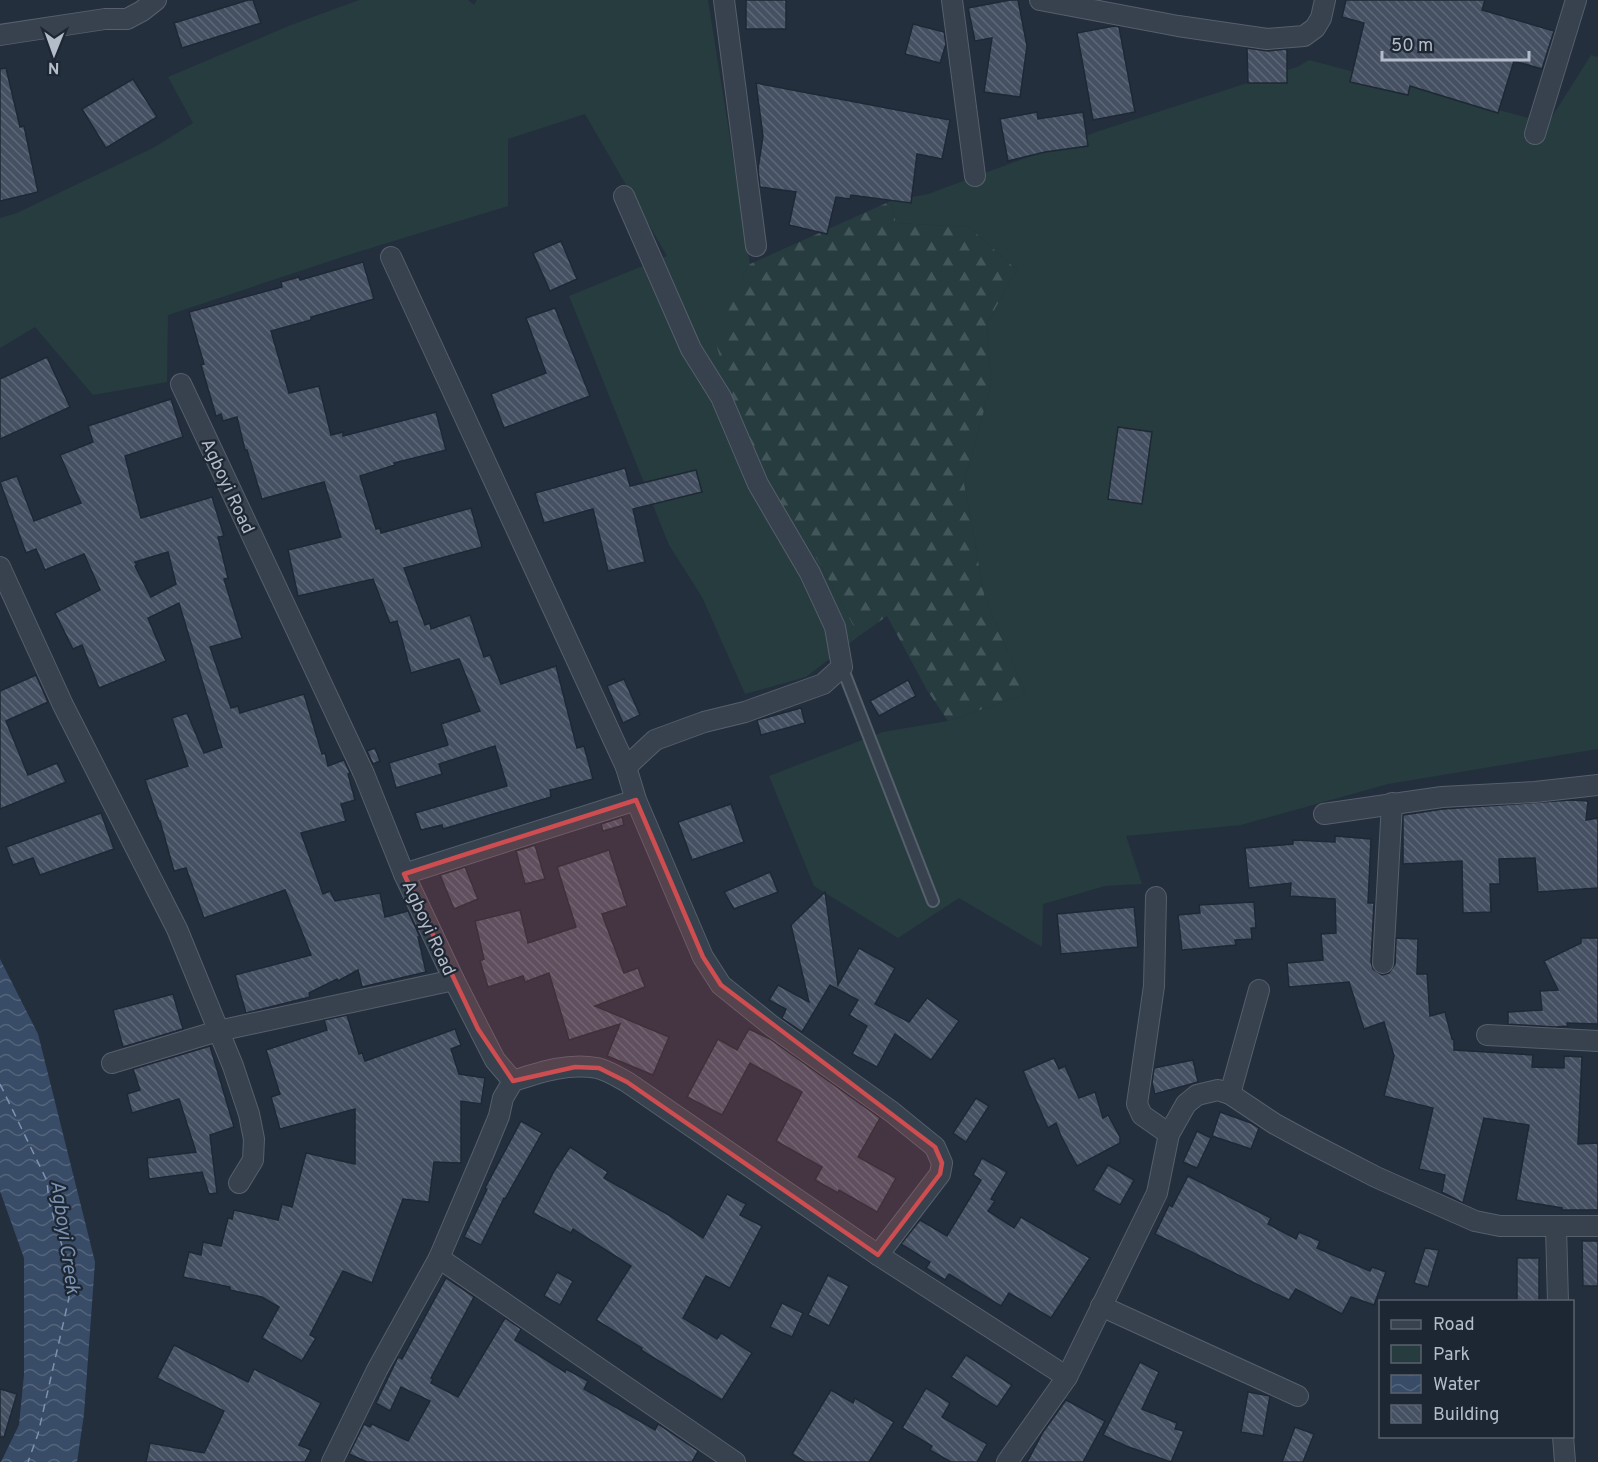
<svg xmlns="http://www.w3.org/2000/svg" width="1598" height="1462" font-family="Overpass,sans-serif">
	<defs>
		<pattern id="forest-firs" width="22" height="20" patternUnits="userSpaceOnUse" patternTransform="scale(1.5)"><rect width="22" height="20" fill="#263c3f"/><path d="M5 1l3.5 6h-7zM16 11l3.5 6h-7z" fill="#435659"/></pattern>
		<pattern id="water-waves" width="16" height="10" patternUnits="userSpaceOnUse" patternTransform="scale(1.5)"><rect width="16" height="10" fill="#394c67"/><path d="M0 5q4-4 8 0t8 0" fill="none" stroke="#53647b"/></pattern>
		<pattern id="building-back-hatch" width="6" height="6" patternUnits="userSpaceOnUse" patternTransform="scale(1.5)"><rect width="6" height="6" fill="#455162"/><path d="M-1 5l2 2M0 0l6 6M5-1l2 2" fill="none" stroke="#5d6877"/></pattern>
	</defs>
	<rect width="100%" height="100%" fill="#242f3e"/>
	<g fill="#263c3f">
		<path d="M359,0H468L474,5L477,0H708L750,264L740,279L819,562L859,636L806,677L745,694L702,597L669,545L569,296L667,256L585,114L508,139V206L348,255L168,315L167,382L93,395L35,327L0,348V218L17,213L155,147L193,123L168,77L291,25Z"/>
		<path d="M1591,55L1598,57V749L1388,784L1241,825L1126,836L1142,884L1105,886L1043,904L1042,947L959,898L898,938L814,886L769,776L883,732L948,721L1026,694L985,599L964,483L991,385L987,323L1017,270L969,227L896,223L891,201L928,194L1096,132L1297,67L1309,60L1548,123Z"/>
	</g>
	<path fill="url(#forest-firs)" d="M891,201L896,223L969,227L1017,270L987,323L991,385L964,483L985,599L1026,694L948,721L927,690L887,616L859,636L819,562L753,465L716,344L740,279L750,264Z"/>
	<path fill="url(#water-waves)" d="M0,959L38,1034L95,1262L84,1414L77,1462H1L19,1425L24,1375V1258L0,1191Z"/>
	<g fill="none" stroke-linecap="round" stroke-linejoin="round">
		<path stroke="#7c92b1" stroke-width="1.5" stroke-dasharray="8 6" stroke-linecap="butt" d="M0,1084L47,1181L49,1202L63,1249L69,1298L38,1434L28,1462"/>
	</g>
	<g fill="url(#building-back-hatch)" stroke="#1f2835" stroke-width="1.5" fill-rule="evenodd">
		<path d="M248,0H253L261,23L182,48L174,23Z"/>
		<rect x="746" y="0" width="40" height="29"/>
		<path d="M1010,0H1018L1027,46L1020,97L984,92L992,38L975,41L968,8Z"/>
		<path d="M1346,0H1485L1482,10L1554,31L1542,69L1514,61L1498,113L1410,86L1408,95L1350,82L1364,23L1342,17Z"/>
		<path d="M913,24L944,32L946,44L940,63L905,54Z"/>
		<path d="M1114,26L1119,27L1135,112L1093,120L1077,33Z"/>
		<path d="M1247,48L1268,51L1287,49V83H1248Z"/>
		<path d="M6,68L20,127L24,126L38,192L0,201V69Z"/>
		<path d="M133,79L157,117L106,148L82,109Z"/>
		<path d="M756,83L950,120L942,159L917,154L911,203L851,195L850,199L836,197L827,234L789,225L796,192L760,187L758,169L763,136Z"/>
		<path d="M1037,112L1038,119L1083,112L1088,146L1045,152L1008,161L1000,119Z"/>
		<path d="M561,241L577,279L550,291L533,253Z"/>
		<path d="M363,262L374,299L311,317V320L271,331L289,393L319,386L331,435L343,432V436L436,412L446,450L394,463L395,465L360,476L376,529L380,528L381,533L471,508L482,547L404,568L425,625L430,623L431,629L470,615L484,657L490,655L501,684L556,666L577,748L584,746L593,779L550,790L551,797L443,829L442,825L421,830L415,813L507,786L495,746L439,764L442,774L396,788L389,763L448,745L441,724L480,711L459,659L411,673L397,621L390,623L373,579L298,596L288,550L341,537L324,482L262,499L247,450H245L237,417L223,421L221,414L216,416L201,365L204,364L189,312L282,287L281,282L299,277L300,280Z"/>
		<path d="M555,308L590,396L504,428L491,394L546,373L526,318Z"/>
		<path d="M47,357L70,407L0,439V379Z"/>
		<path d="M171,399L183,437L125,456L141,518L212,497L224,536L218,537L228,578L224,579L242,638L210,647L231,708L238,706L240,713L304,694L322,754L325,753L328,766L344,760L350,773L348,774L355,800L341,804L346,821L301,833L323,894L330,891L335,901L380,893L385,917L408,911L420,937H418L426,972L362,987L358,970L338,981L337,979L309,993L310,997L246,1013L235,975L311,955L285,890L204,918L186,868L174,871L160,821H159L145,780L188,766L172,718L187,713L204,753L222,747L179,603L148,618L166,661L99,688L82,645L73,649L55,613L100,590L84,554L45,570L36,549L26,553L0,482L17,476L34,521L81,503L60,455L93,442L88,426ZM168,552L176,584L151,597L135,566L137,565L135,562Z"/>
		<path d="M1118,427L1152,432L1142,504L1108,499Z"/>
		<path d="M625,468L630,486L696,470L702,492L633,509L645,562L608,571L593,509L544,523L535,493Z"/>
		<path d="M36,675L48,702L6,721L28,775L57,763L66,782L0,809V691Z"/>
		<path d="M624,679L640,715L623,723L607,686Z"/>
		<path d="M908,680L916,696L879,716L870,701Z"/>
		<path d="M801,708L805,723L761,735L757,720Z"/>
		<path d="M375,748L380,761L373,764L367,751Z"/>
		<path d="M1571,800L1588,801L1586,820L1598,818V888L1538,892L1535,858L1499,859L1500,884H1490L1491,912L1463,913L1462,861L1403,864V815L1443,809Z"/>
		<path d="M731,804L744,842L692,860L678,822Z"/>
		<path d="M101,813L114,849L40,875L33,858L13,865L6,847Z"/>
		<path d="M622,817L624,825L603,831L601,824Z"/>
		<path d="M1335,836L1371,839L1368,903H1374L1371,962L1373,969L1382,975L1389,973L1395,964L1396,938L1418,939L1417,974H1427L1430,1016L1445,1012L1452,1039L1454,1040V1050L1533,1055L1532,1067L1564,1068V1056L1582,1057L1578,1144L1598,1143V1210H1562V1208L1516,1200L1529,1125L1484,1118L1463,1203L1442,1192L1445,1175L1419,1169L1433,1108L1384,1096L1394,1056L1384,1022L1364,1029L1349,982L1289,987L1287,963L1323,960L1321,934L1336,933L1335,899L1290,896L1291,883L1249,888L1245,848L1293,844V840L1335,842Z"/>
		<path d="M535,845L545,879L525,884L516,851Z"/>
		<path d="M609,850L627,906L602,914L624,973L638,968L645,987L595,1006L669,1037L653,1075L607,1056L620,1024L569,1040L549,973L525,982L523,976L488,987L480,961L484,959L475,921L520,910L528,943L576,927L557,867Z"/>
		<path d="M465,867L478,899L454,909L440,875Z"/>
		<path d="M770,872L778,892L734,909L724,892Z"/>
		<path d="M825,892L838,985L859,948L895,968L875,1004L909,1022L927,998L959,1021L931,1060L895,1034L877,1067L852,1054L867,1026L849,1015L858,1000L830,985L802,1032L782,1018L786,1009L769,1000L778,985L809,1002L791,925Z"/>
		<path d="M1254,902L1256,928H1251L1252,939L1235,940L1236,945L1182,950L1178,915L1200,913L1199,905Z"/>
		<path d="M1134,907L1138,947L1061,954L1057,914Z"/>
		<path d="M1581,938H1598V1024L1567,1023L1568,1026L1555,1027L1508,1024V1012L1542,1010L1540,991L1558,990L1544,961L1581,943Z"/>
		<path d="M173,994L183,1029L123,1047L113,1010Z"/>
		<path d="M347,1015L359,1054L362,1053L365,1061L455,1029L461,1045L451,1049L459,1074L485,1078L481,1104L461,1101V1163L434,1162L429,1202L403,1199L372,1283L343,1271L310,1335L316,1338L302,1361L262,1338L279,1307L262,1297L230,1290V1287L183,1277L189,1252L201,1255L203,1242L221,1246L228,1218L232,1219L234,1210L278,1220L282,1204L292,1207L306,1153L355,1164V1109L280,1129L271,1097L280,1094L266,1050L327,1030L324,1020Z"/>
		<path d="M749,1029L770,1039L880,1118L858,1157L896,1178L877,1212L839,1190L838,1193L815,1180L822,1167L776,1141L802,1092L750,1063L722,1115L687,1097L718,1039L737,1050Z"/>
		<path d="M210,1046L234,1127L210,1135L217,1193L209,1194L202,1172L149,1179L147,1158L196,1152L179,1099L132,1113L127,1094L140,1090L133,1069Z"/>
		<path d="M1054,1058L1059,1069L1065,1066L1079,1098L1095,1092L1103,1118L1108,1115L1120,1137V1143L1077,1166L1061,1136L1056,1123L1048,1128L1023,1071Z"/>
		<path d="M1193,1060L1198,1082L1155,1094L1152,1083L1154,1068Z"/>
		<path d="M976,1098L989,1106L966,1142L953,1133Z"/>
		<path d="M1220,1112L1251,1123L1259,1128L1251,1149L1212,1136Z"/>
		<path d="M521,1121L542,1133L505,1199L504,1198L481,1245L464,1237L487,1189L485,1188Z"/>
		<path d="M1197,1131L1211,1138L1197,1168L1183,1162Z"/>
		<path d="M570,1147L608,1172L604,1178L667,1214L703,1238L727,1194L746,1204L740,1215L762,1226L730,1288L706,1276L683,1318L717,1339L721,1333L752,1353L722,1400L641,1350L642,1348L596,1320L631,1266L573,1229L571,1233L533,1213L554,1171Z"/>
		<path d="M982,1158L1007,1172L991,1199L995,1201L988,1211L1014,1228L1021,1217L1090,1258L1051,1318L1009,1293L1001,1306L949,1274L945,1280L926,1268L930,1262L901,1244L920,1220L947,1236L981,1180L973,1175Z"/>
		<path d="M1108,1165L1134,1180L1120,1205L1093,1190Z"/>
		<path d="M1188,1176L1271,1218L1268,1224L1296,1239L1299,1232L1320,1241L1317,1248L1370,1271L1372,1267L1386,1272L1374,1305L1351,1297L1342,1314L1296,1289L1289,1300L1155,1234L1169,1205L1172,1207Z"/>
		<path d="M1582,1241H1598V1286H1583Z"/>
		<path d="M1425,1248L1439,1250L1428,1287L1414,1283Z"/>
		<rect x="1517" y="1258" width="22" height="44"/>
		<path d="M557,1272L573,1281L560,1305L544,1296Z"/>
		<path d="M828,1275L849,1286L829,1326L808,1315Z"/>
		<path d="M446,1278L474,1297L431,1378L433,1379L431,1383L458,1397L505,1318L521,1329L515,1340L565,1372L566,1369L588,1381L584,1389L655,1430L658,1424L698,1451L692,1462H367L349,1454L364,1424L370,1427L372,1424L408,1441L414,1430L430,1401L401,1387L390,1411L376,1403L398,1357L402,1359Z"/>
		<path d="M782,1303L803,1313L792,1337L770,1327Z"/>
		<path d="M174,1345L248,1382L254,1369L321,1403L299,1445L311,1450L305,1462H146L150,1443L204,1453L224,1411L157,1378Z"/>
		<path d="M966,1355L1012,1385L997,1407L951,1377Z"/>
		<path d="M1140,1362L1159,1372L1142,1409L1177,1423L1175,1429L1184,1431L1171,1462L1126,1446L1103,1435Z"/>
		<path d="M926,1388L950,1403L942,1417L987,1444L977,1462H951L930,1450L932,1446L902,1428Z"/>
		<path d="M0,1389L17,1394L4,1437H0Z"/>
		<path d="M831,1390L853,1403L855,1398L894,1422L869,1462H805L792,1454Z"/>
		<path d="M1248,1392L1270,1396L1263,1436L1241,1432Z"/>
		<path d="M1066,1400L1105,1421L1083,1462H1027L1043,1432Z"/>
		<path d="M1295,1427L1314,1434L1303,1462H1282Z"/>
	</g>
	<g fill="none" stroke-linecap="round" stroke-linejoin="round">
		<g stroke="#565f6c" stroke-width="14">
			<path id="service" d="M842,667L933,901"/>
		</g>
		<g stroke="#565f6c" stroke-width="22">
			<g id="minor">
				<path d="M724,0L756,246"/>
				<path d="M952,0L975,176"/>
				<path d="M1040,0L1178,26L1267,39L1304,36L1315,28L1321,18L1325,0"/>
				<path d="M0,35L105,19H127L142,11L156,0"/>
				<path d="M1535,134L1576,0"/>
				<path d="M624,196L691,349L721,397L758,484L810,573L835,627L842,667L823,684L745,712L704,722L655,740L626,767"/>
				<path d="M391,257L626,767L636,800L703,957L721,985L772,1026L892,1112L935,1147L942,1163L940,1174L878,1255"/>
				<path d="M181,384L364,774L404,874L454,980L495,1060L513,1081L503,1098L499,1116L485,1150L439,1258L377,1370L332,1462"/>
				<path d="M0,567L63,705L177,929L233,1066L249,1114L254,1139L253,1160L239,1183"/>
				<path d="M1324,814L1442,797L1535,792L1598,785"/>
				<path d="M404,874L636,800"/>
				<path d="M1156,897L1154,986L1137,1104L1142,1115L1169,1134"/>
				<path d="M1383,963L1392,803"/>
				<path d="M1487,1035L1598,1041"/>
				<path d="M112,1063L218,1031L454,980"/>
				<path d="M513,1081C541,1072 567,1063 597,1068C607,1070 618,1077 627,1082L878,1255L1067,1377"/>
				<path d="M1230,1094L1259,990"/>
				<path d="M1556,1227L1558,1302"/>
				<path d="M439,1258L735,1462"/>
				<path d="M1101,1306L1298,1396"/>
				<path d="M1563,1436L1565,1462"/>
				<path d="M1007,1462L1067,1377L1157,1193L1169,1134L1186,1104L1197,1095L1218,1090L1230,1094L1275,1124L1310,1143L1376,1177L1475,1221L1500,1226H1598"/>
			</g>
		</g>
		<use href="#service" stroke="#38414e" stroke-width="10"/>
		<use href="#minor" stroke="#38414e" stroke-width="20"/>
	</g>
	<path fill="#ce4d50" fill-opacity="0.2" stroke="#ce4d50" stroke-width="4.5" stroke-linejoin="round" d="M636,800L703,957L721,985L935,1147L942,1163L940,1174L878,1255L627,1082L599,1068L575,1067L513,1081L478,1029L404,874Z"/>
	<g text-anchor="middle" stroke-width="4.5" stroke-linejoin="round" paint-order="stroke">
		<g font-size="18" fill="#b4bcc9" stroke="#1d2633">
			<text transform="translate(228 486) rotate(65)" y="6">Agboyi Road</text>
			<text transform="translate(429 928) rotate(65)" y="6">Agboyi Road</text>
		</g>
		<g font-size="20" font-style="italic" fill="#7c92b1" stroke="#1d2633">
			<text transform="translate(66 1237) rotate(82)" y="7">Agboyi Creek</text>
		</g>
	</g>
	<rect x="1379" y="1300" width="195" height="138" fill="#1d2633" stroke="#59626f" stroke-width="1.5"/>
	<rect x="1391" y="1320" width="30" height="9" fill="#38414e" stroke="#59626f" stroke-width="1.5"/>
	<text x="1433" y="1330" font-size="18" fill="#b4bcc9">Road</text>
	<rect x="1391" y="1345" width="30" height="18" fill="#263c3f" stroke="#59626f" stroke-width="1.5"/>
	<text x="1433" y="1360" font-size="18" fill="#b4bcc9">Park</text>
	<rect x="1391" y="1375" width="30" height="18" fill="url(#water-waves)" stroke="#59626f" stroke-width="1.5"/>
	<text x="1433" y="1390" font-size="18" fill="#b4bcc9">Water</text>
	<rect x="1391" y="1405" width="30" height="18" fill="url(#building-back-hatch)" stroke="#59626f" stroke-width="1.5"/>
	<text x="1433" y="1420" font-size="18" fill="#b4bcc9">Building</text>
	<g transform="translate(54 54) rotate(181)" stroke="#1d2633" stroke-width="4.5" paint-order="stroke">
	<path d="M0-4.5L10 22L0 15L-10 22Z" fill="#b4bcc9"/>
	<text y="-9" font-size="16" font-weight="bold" text-anchor="middle" fill="#b4bcc9">N</text>
	</g>
	<path d="M1382 51v9h147v-9" fill="none" stroke="#b4bcc9" stroke-width="3"/>
	<text x="1391" y="51" font-size="18" fill="#b4bcc9" stroke="#1d2633" stroke-width="4.5" paint-order="stroke">50 m</text>
</svg>
